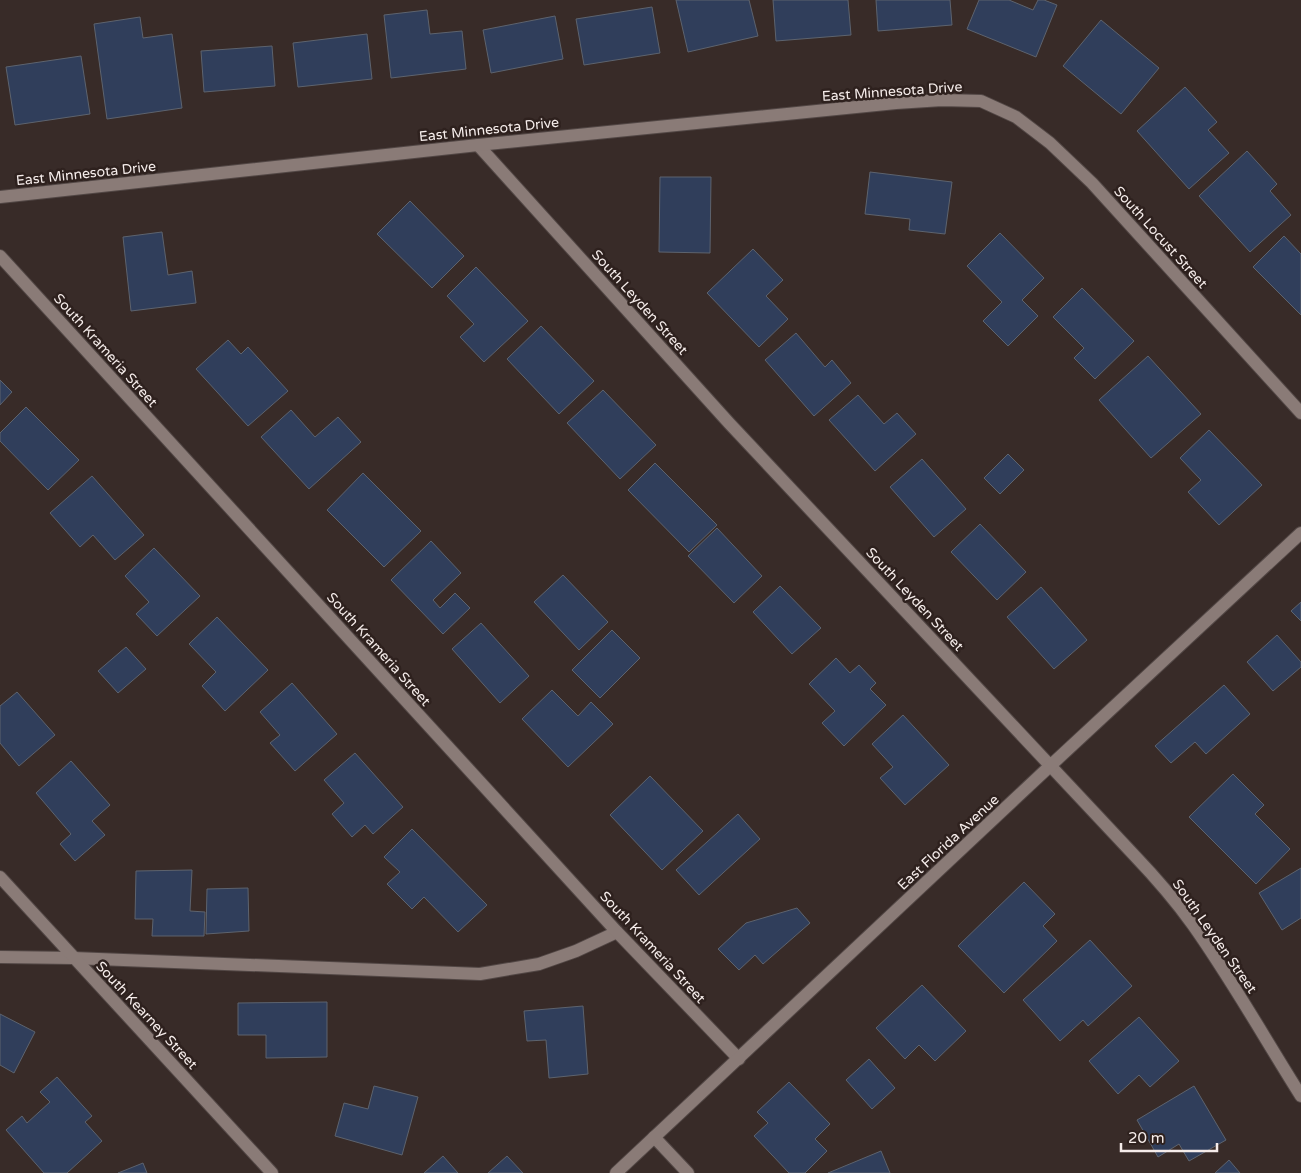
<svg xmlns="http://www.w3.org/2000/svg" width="1301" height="1173" font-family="'Varela Round',sans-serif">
	<rect width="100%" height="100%" fill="#382b28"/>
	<g fill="#303e5b" stroke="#5d636e">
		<path d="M676,0H749L758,36L688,52Z"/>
		<path d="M773,0H848L851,35L776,41Z"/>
		<path d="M876,0H950L952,25L878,31Z"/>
		<path d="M979,0H1009L1033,10L1038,0H1044L1057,5L1036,57L967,29Z"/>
		<path d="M652,7L660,53L584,65L576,19Z"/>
		<path d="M427,10L430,34L462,31L466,69L391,78L384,15Z"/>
		<path d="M555,16L563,59L491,73L483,30Z"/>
		<path d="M140,17L143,38L172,34L182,108L107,119L94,24Z"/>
		<path d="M1101,20L1159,68L1121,114L1063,66Z"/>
		<path d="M367,34L372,79L298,87L293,43Z"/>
		<path d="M272,46L275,86L204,92L201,51Z"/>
		<path d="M81,56L90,114L15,125L6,67Z"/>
		<path d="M1185,87L1217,122L1208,130L1229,153L1189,189L1137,131Z"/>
		<path d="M1247,151L1277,184L1270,191L1291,215L1250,252L1199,196Z"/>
		<path d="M870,172L952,182L945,234L909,230L910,219L865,214Z"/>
		<path d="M660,177H711L710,253L659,252Z"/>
		<path d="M410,201L464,256L432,288L377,234Z"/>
		<path d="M162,232L168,275L192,271L196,303L131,311L123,237Z"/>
		<path d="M1000,233L1044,278L1022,300L1038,316L1008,346L983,321L1002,302L967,266Z"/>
		<path d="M1284,236L1301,254V315L1253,267Z"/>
		<path d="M753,249L783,280L766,296L788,319L759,347L707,293Z"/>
		<path d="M476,267L528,321L484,362L460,337L474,324L447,296Z"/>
		<path d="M1082,288L1134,341L1095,379L1074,358L1084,348L1053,317Z"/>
		<path d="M541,326L594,381L559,414L507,359Z"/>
		<path d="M796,333L825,367L832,360L851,383L814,416L765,360Z"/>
		<path d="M228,340L241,354L248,347L288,391L248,426L196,369Z"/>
		<path d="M1148,356L1201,414L1151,458L1099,400Z"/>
		<path d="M0,380L12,392L0,405Z"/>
		<path d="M603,390L656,445L620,479L567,423Z"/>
		<path d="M858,395L884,424L897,413L916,434L875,471L829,420Z"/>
		<path d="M26,407L79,460L48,490L0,441V433Z"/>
		<path d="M291,410L315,437L338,417L361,442L309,489L261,437Z"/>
		<path d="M1209,430L1262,485L1219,525L1188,492L1201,480L1180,458Z"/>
		<path d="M1008,454L1024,470L1000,494L984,478Z"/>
		<path d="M922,459L966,509L934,537L890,487Z"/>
		<path d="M655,463L717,525L689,552L628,490Z"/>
		<path d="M363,473L421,531L384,567L327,510Z"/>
		<path d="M92,476L144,535L115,560L93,535L80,547L50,513Z"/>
		<path d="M980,524L1026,572L997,600L951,552Z"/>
		<path d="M717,528L762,576L734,603L688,556Z"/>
		<path d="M431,541L461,573L433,600L440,608L455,593L470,608L443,634L391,580Z"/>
		<path d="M154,548L200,596L157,636L136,614L149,602L125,576Z"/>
		<path d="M563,575L608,622L579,650L534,602Z"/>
		<path d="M780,586L821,628L792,654L753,612Z"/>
		<path d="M1041,587L1087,640L1054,669L1007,617Z"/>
		<path d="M1301,602V621L1291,611Z"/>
		<path d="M217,617L268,670L225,711L202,686L216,672L189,644Z"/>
		<path d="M481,623L529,676L500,703L452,649Z"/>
		<path d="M612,630L640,658L600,698L572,670Z"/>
		<path d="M1277,635L1301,662V667L1273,691L1247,662Z"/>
		<path d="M126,647L146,669L118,693L98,671Z"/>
		<path d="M836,658L850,673L859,665L876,683L870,689L886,705L844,746L822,723L835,711L809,684Z"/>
		<path d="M292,683L337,734L295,771L270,743L280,735L260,712Z"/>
		<path d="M1224,685L1250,714L1206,754L1195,742L1171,763L1155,746Z"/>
		<path d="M552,690L578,716L591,702L613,724L568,767L522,719Z"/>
		<path d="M17,692L55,735L19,766L0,743V706Z"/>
		<path d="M903,715L949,765L905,805L880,778L893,767L872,744Z"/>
		<path d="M355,753L403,807L373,834L365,825L352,837L332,814L344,803L324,780Z"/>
		<path d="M71,761L110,805L92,821L105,835L75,861L60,844L71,834L36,793Z"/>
		<path d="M1233,774L1264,805L1255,814L1290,849L1256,884L1189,817Z"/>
		<path d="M650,776L703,831L662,870L610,815Z"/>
		<path d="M738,814L760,839L699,895L676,870Z"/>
		<path d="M412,829L487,905L458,932L424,897L412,909L387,884L400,872L384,857Z"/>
		<path d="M1301,868V918L1282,930L1259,893Z"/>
		<path d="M192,870L190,911L205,912L204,936H152L153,919H135L136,871Z"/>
		<path d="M1024,882L1055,914L1043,926L1057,941L1004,993L958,946Z"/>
		<path d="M248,888L249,931L206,934L207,889Z"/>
		<path d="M797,908L810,923L763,964L755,955L739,970L718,949L746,923Z"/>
		<path d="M1090,940L1132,986L1088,1026L1083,1020L1060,1041L1023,1000Z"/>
		<path d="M922,985L966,1031L935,1061L919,1045L905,1059L876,1028Z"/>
		<path d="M327,1002V1057L266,1058V1035H238V1003Z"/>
		<path d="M583,1006L588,1074L549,1078L546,1040L527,1041L524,1011Z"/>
		<path d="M0,1014L35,1032L14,1073L0,1065Z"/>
		<path d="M1139,1017L1179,1061L1150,1087L1139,1075L1118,1094L1089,1061Z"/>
		<path d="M869,1059L895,1088L872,1109L846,1080Z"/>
		<path d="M57,1077L92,1116L85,1122L102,1141L67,1173H44L6,1130L22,1116L27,1123L50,1102L40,1092Z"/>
		<path d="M789,1082L830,1124L815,1139L827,1151L805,1173H789L754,1136L768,1123L757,1112Z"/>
		<path d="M374,1086L418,1097L402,1155L335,1136L344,1103L368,1109Z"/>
		<path d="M1194,1086L1226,1140L1189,1161L1179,1144L1158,1157L1137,1120Z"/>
		<path d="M881,1151L890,1173H828Z"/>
		<path d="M443,1156L458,1173H424Z"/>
		<path d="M507,1156L523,1173H488Z"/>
		<path d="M1229,1160L1240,1173H1215Z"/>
		<path d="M143,1163L147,1173H118Z"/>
	</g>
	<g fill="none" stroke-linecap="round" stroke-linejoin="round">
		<g stroke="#524745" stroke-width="14">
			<path id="service" d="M0,957L73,958L480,974L539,964L576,951L617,932"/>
		</g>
		<g stroke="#524745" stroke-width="14">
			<g id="minor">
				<path d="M478,145L729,423L1134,855C1155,877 1175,900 1193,925C1232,980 1265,1039 1301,1096"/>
				<path d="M0,197L478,145L896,103L942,100L981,101L1016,117L1050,143L1092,183L1301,413"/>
				<path d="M0,256L617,932L739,1059"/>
				<path d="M0,877L272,1173"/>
				<path d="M654,1137L688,1173"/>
			</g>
		</g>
		<g stroke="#524745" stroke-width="14">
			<path id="tertiary" d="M616,1173L1050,766L1301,533"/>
		</g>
		<use href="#service" stroke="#8a7b77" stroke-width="12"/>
		<use href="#minor" stroke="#8a7b77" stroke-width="12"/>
		<use href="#tertiary" stroke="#8a7b77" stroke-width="12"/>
	</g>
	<g text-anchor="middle" stroke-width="5" stroke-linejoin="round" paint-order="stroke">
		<g font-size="14" fill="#f5ecea" stroke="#2e211e">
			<text transform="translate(892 91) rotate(-4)" y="5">East Minnesota Drive</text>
			<text transform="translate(489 129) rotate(-6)" y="5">East Minnesota Drive</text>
			<text transform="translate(86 173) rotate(-6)" y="5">East Minnesota Drive</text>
			<text transform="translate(1161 237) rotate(48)" y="5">South Locust Street</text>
			<text transform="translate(640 302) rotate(48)" y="5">South Leyden Street</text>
			<text transform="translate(106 350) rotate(48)" y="5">South Krameria Street</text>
			<text transform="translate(915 599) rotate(47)" y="5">South Leyden Street</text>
			<text transform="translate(379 649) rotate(48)" y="5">South Krameria Street</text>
			<text transform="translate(948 842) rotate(-43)" y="5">East Florida Avenue</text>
			<text transform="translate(1215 936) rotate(55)" y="5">South Leyden Street</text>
			<text transform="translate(653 947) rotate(47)" y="5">South Krameria Street</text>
			<text transform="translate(147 1015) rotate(47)" y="5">South Kearney Street</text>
		</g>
	</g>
	<path d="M1121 1143v8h96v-8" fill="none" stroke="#f5ecea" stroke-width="2.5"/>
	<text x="1128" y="1143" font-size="15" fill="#f5ecea" stroke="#2e211e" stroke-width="4" paint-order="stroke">20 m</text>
</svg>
